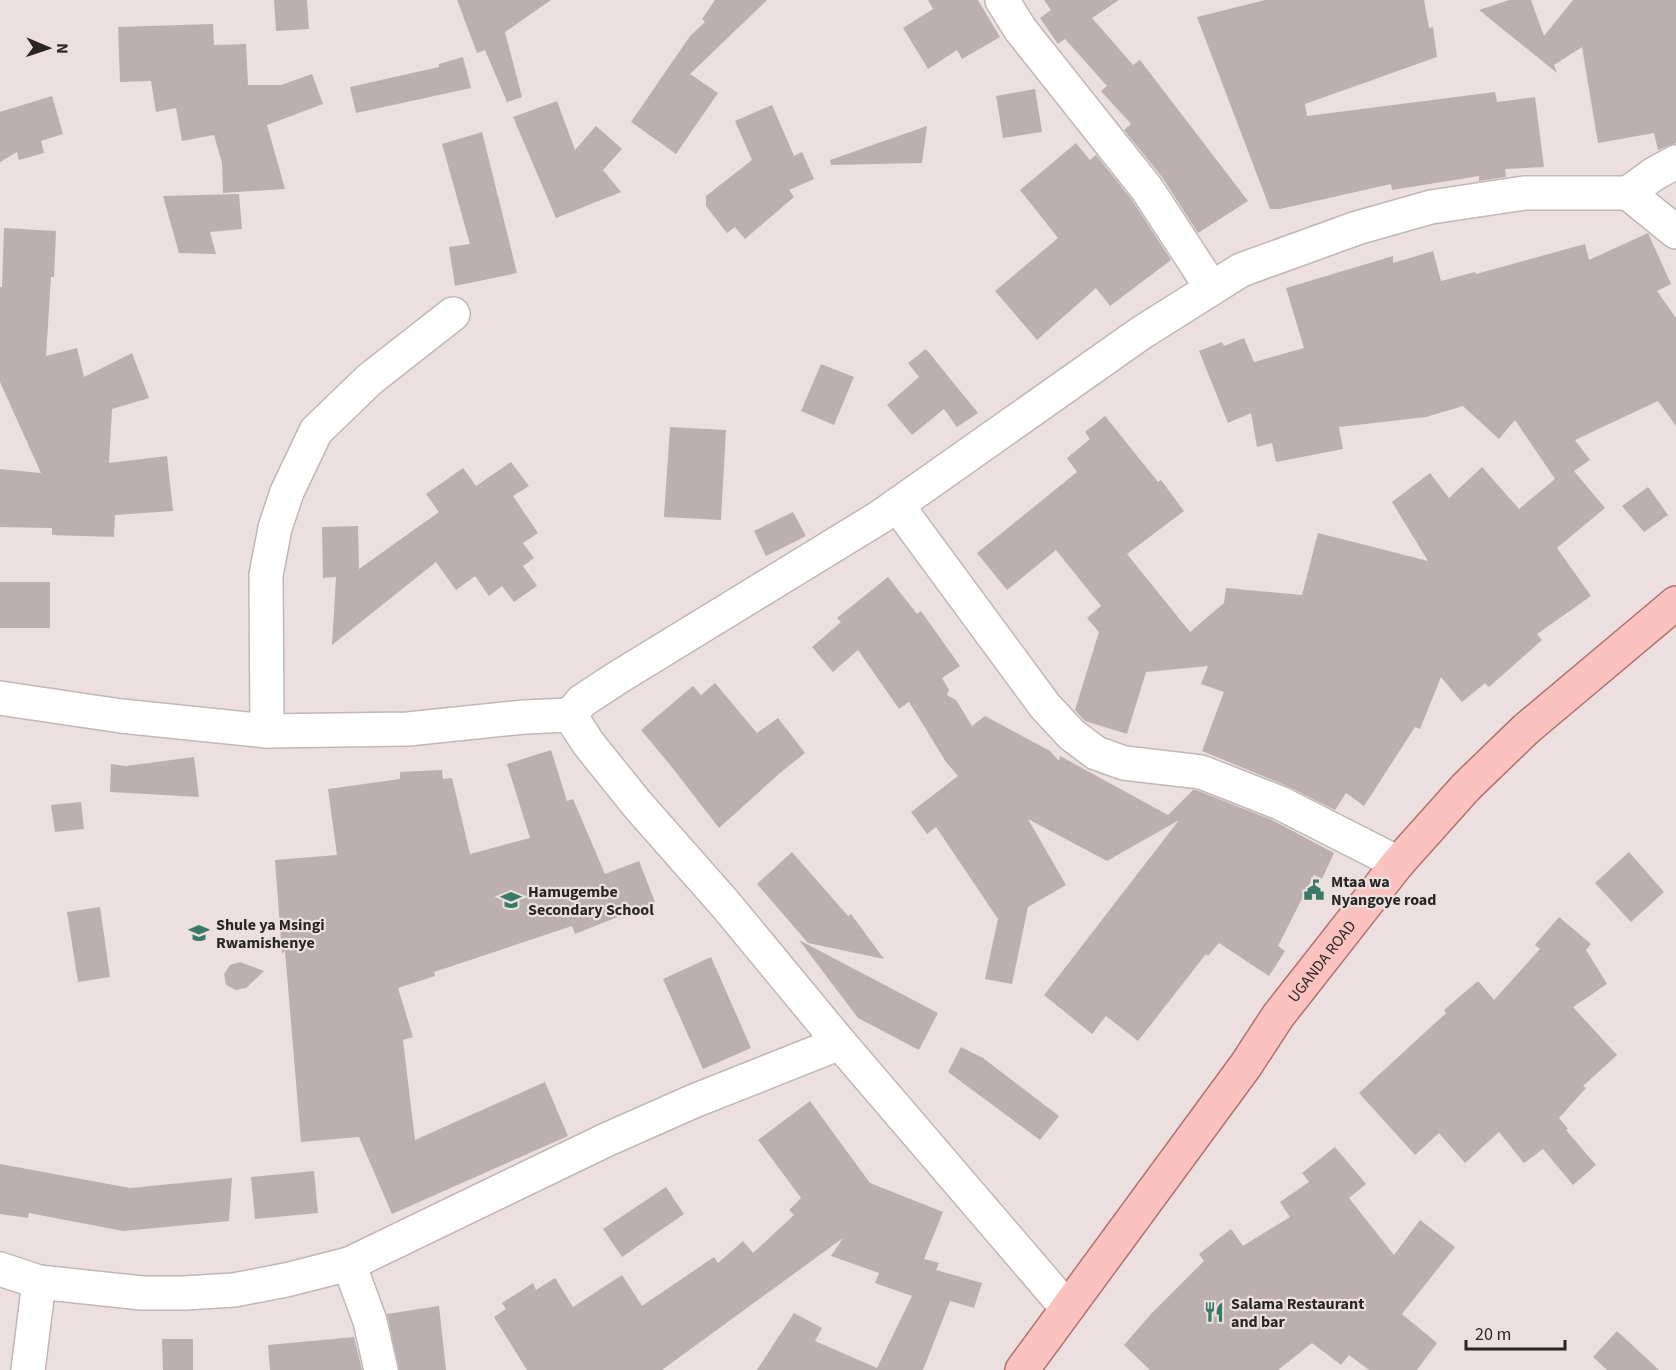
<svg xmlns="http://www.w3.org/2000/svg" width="1676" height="1370" font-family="'Source Sans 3',sans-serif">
	<rect width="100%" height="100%" fill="#ebe0df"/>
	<g fill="#bbb0af">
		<path d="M274,0H307L309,29L276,31Z"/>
		<path d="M457,0H551L505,32L522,97L507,102L485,50L477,53Z"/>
		<path d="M715,0H767L690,74L718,93L676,154L631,122L690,36L705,22L702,19Z"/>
		<path d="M928,0H978L1000,37L962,59L957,50L928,69L903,28L933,9Z"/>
		<path d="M1044,0H1119L1092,18L1133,65L1140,60L1248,201L1198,233L1162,177L1124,130L1131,124L1101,91L1107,86L1065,39L1058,44L1040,18L1051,10Z"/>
		<path d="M1265,0H1424L1429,28L1433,27L1437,57L1305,104L1307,116L1495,92L1497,102L1535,97L1544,167L1505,169L1506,177L1479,181V176L1392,190L1391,184L1280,209H1270L1197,17Z"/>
		<path d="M1509,0H1531L1544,36L1573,0H1676V143L1658,150L1654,133L1598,143L1582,47L1554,65L1557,73L1479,10Z"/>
		<path d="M213,24L214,45L246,44L248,85H281L312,74L323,104L267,125L285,189L223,193L222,163L214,135L182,141L176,108L156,112L151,81L120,82L118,27Z"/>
		<path d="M463,57L471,88L356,113L350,87L439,67V64Z"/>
		<path d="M1035,89L1042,132L1003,138L996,96Z"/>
		<path d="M52,96L63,134L41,141L44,153L19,160L17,152L0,162V112Z"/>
		<path d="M557,101L575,150L596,126L622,149L603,170L621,192L556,218L513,117Z"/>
		<path d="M772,105L794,156L802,152L814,179L789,190L794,197L745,239L735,227L727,233L706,206V196L752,160L735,121Z"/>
		<path d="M927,126L922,163L831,165L830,160Z"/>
		<path d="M482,132L517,273L455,286L449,247L470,244L442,144Z"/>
		<path d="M1076,143L1090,160L1096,155L1132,200L1171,260L1110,306L1096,288L1037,340L995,291L1058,238L1020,190Z"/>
		<path d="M239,194L242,229L210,232L216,254L179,253L163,196Z"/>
		<path d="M4,228L56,231L54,277H51L46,356L77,348L84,377L132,353L149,398L112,409L109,463L167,456L173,511L115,515L114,537L52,535V528L0,527V469L41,473L0,382V287H2Z"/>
		<path d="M1648,233L1671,284L1657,291L1676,318V426L1658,401L1575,440L1590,460L1574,471L1605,508L1557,548L1591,596L1537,634L1542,640L1489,687L1485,683L1462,702L1441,677L1420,729L1415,727L1364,806L1346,793L1335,810L1287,786L1202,751L1224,692L1201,684L1208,666L1146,672L1127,734L1085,721L1075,710L1099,632L1087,618L1101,606L1056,550L1007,590L977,553L1077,472L1067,458L1090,439L1085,432L1105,416L1158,482L1161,480L1184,511L1127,554L1190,632L1224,603L1226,588L1302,595L1318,533L1428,561L1392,502L1430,473L1449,498L1482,467L1519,509L1555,479L1515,420L1499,439L1463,406L1426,417L1339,427L1343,449L1276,462L1272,443L1257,447L1251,413L1228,423L1199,351L1222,342L1224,346L1244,338L1254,362L1304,348L1286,288L1393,256V263L1433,251L1441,281L1475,272L1476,274L1585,244L1589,260Z"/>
		<path d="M926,349L978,413L957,427L944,409L912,435L887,405L919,377L908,363Z"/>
		<path d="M821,364L854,377L834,425L801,411Z"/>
		<path d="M670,427L726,430L721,520L664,517Z"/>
		<path d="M511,462L529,486L513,496L538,533L523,543L534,558L523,566L537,586L514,602L502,586L489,596L475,576L456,590L436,562L332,645L336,577L323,578L322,527L358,526L359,569L439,512L426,494L463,468L476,486Z"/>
		<path d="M1648,487L1668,515L1644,532L1622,506Z"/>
		<path d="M793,512L806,536L766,556L754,531Z"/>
		<path d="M888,577L917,614L921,611L960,666L942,678L949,690L947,695L956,700L972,726L985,716L1050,751L1059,761L1060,756L1168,815L1193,790H1196L1272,820L1334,853L1322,879L1314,875L1278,946L1285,951L1269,976L1219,943L1208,956L1206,954L1138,1041L1106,1016L1092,1034L1044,995L1179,820L1107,861L1028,819L1066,885L1028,907L1012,984L985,979L998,919L936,827L927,834L911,812L958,776L946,762L909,702L899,709L858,650L833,672L812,647L841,622L837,618Z"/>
		<rect x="0" y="582" width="50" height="46"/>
		<path d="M715,683L757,733L778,718L805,753L780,773L719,828L671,766L641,730L693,686L701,695Z"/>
		<path d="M551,750L567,801L573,799L605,874L639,861L655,902L575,934L572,926L434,972L435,976L398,988L413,1037L403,1040L415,1140L545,1082L568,1136L392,1214L359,1137L301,1142L285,951L282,954L275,860L337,855L328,789L400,779V772L442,770L443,779L452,778L470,854L530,838L507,764Z"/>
		<path d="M194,757L199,797L110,792L111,764L126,766Z"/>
		<path d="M81,802L84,829L55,832L51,805Z"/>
		<path d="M792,852L848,916L851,914L884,959L808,943L757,884Z"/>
		<path d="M1629,852L1664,892L1631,922L1595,883Z"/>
		<path d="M100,907L110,977L78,982L67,912Z"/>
		<path d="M1559,917L1591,944L1586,950L1607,984L1573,1007L1617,1055L1583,1086L1586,1088L1559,1118L1568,1129L1566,1130L1596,1165L1573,1185L1543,1149L1524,1163L1499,1132L1465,1163L1439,1133L1415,1155L1359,1093L1446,1013L1444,1010L1478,981L1494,1000L1540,949L1535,945Z"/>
		<path d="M799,940L938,1013L919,1050L858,1018Z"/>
		<path d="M711,957L751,1048L703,1069L663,979Z"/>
		<path d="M240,962L264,971L246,988L236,990L226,985L224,974L230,965Z"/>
		<path d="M961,1047L983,1058L1059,1116L1040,1140L948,1072Z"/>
		<path d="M810,1101L870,1183L943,1212L924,1259L939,1263L936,1270L982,1283L974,1308L950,1301L923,1370H757L794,1313L822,1328L815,1341L877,1368L912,1296L875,1283L879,1273L831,1256L843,1238L662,1370H527L494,1317L506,1309L502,1303L533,1283L536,1290L555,1278L573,1307L622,1275L642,1306L714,1257L718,1263L743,1241L753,1253L794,1215L789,1210L801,1198L758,1140Z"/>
		<path d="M1335,1147L1366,1184L1349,1198L1394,1255L1420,1220L1455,1247L1402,1314L1437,1343L1417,1370H1369L1349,1355L1341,1365L1312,1343L1278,1370H1150L1124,1345L1152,1313L1204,1261L1199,1254L1231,1229L1243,1246L1290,1217L1280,1202L1309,1182L1302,1173Z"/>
		<path d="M0,1164L130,1188L232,1178L229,1221L123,1231L29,1213L28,1218L0,1214Z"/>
		<path d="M314,1171L318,1213L255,1219L251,1177Z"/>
		<path d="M666,1187L684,1214L622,1257L603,1229Z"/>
		<path d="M439,1306L446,1370H399L387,1314Z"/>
		<path d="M1617,1331L1659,1370H1607L1593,1357Z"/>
		<path d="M354,1337L362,1370H270L268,1345Z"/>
		<path d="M162,1339H193V1370H163Z"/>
	</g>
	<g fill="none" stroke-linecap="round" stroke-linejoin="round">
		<g stroke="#c2b7b6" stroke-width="36">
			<g id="minor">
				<path d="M1002,0L1020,29L1147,189L1211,287"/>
				<path d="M1628,193L1654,174L1676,162"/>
				<path d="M897,505L1045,706L1072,735L1096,753L1124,763L1201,772L1280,803L1398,863"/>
				<path d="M0,698L121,716L267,731L408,729L524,717L570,715"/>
				<path d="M267,731L266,575L275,528L287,492L316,431L370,379L453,314"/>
				<path d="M349,1264L370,1321L381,1370"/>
				<path d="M0,1269L39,1282L142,1293H185L234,1290L286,1280L349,1264L608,1139L694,1101L840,1043"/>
				<path d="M1067,1308L840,1043L726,905L637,804L588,743L570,715L582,701L617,678L880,517L1141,333L1241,270L1357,228L1431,207L1524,193H1628L1676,232"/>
				<path d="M28,1370L39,1282"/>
			</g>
		</g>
		<g stroke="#b1716e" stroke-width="36">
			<g id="primary">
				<path id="s1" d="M1022,1370L1246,1065L1278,1016L1398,863L1466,787L1526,729L1676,603"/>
			</g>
		</g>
		<use href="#minor" stroke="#fff" stroke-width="33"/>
		<use href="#primary" stroke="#fcc2bf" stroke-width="33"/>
	</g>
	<defs>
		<g id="civic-bare" transform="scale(1.62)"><path d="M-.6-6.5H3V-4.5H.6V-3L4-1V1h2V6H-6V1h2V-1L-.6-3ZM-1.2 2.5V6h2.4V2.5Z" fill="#397967" stroke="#ebe0df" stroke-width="2.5" paint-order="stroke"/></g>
		<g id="school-bare" transform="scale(1.62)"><path d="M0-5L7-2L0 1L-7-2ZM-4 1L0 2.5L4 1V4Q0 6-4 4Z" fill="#397967" stroke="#ebe0df" stroke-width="2.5" paint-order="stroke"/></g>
		<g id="restaurant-bare" transform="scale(1.62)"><path d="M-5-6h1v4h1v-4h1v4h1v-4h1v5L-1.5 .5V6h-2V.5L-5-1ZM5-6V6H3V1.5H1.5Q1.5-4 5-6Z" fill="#397967" stroke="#ebe0df" stroke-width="2.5" paint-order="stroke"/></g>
	</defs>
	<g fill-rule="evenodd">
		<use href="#civic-bare" x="1314" y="890"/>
		<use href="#school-bare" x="511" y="900"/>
		<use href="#school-bare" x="199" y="933"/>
		<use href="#restaurant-bare" x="1214" y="1312"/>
	</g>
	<g text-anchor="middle" stroke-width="4.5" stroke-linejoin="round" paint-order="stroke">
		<g font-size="16" font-weight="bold" fill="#2a2626" stroke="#ebe0df" text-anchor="start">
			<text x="1331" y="887">Mtaa wa<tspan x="1331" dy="18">Nyangoye road</tspan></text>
			<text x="528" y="897">Hamugembe<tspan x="528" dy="18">Secondary School</tspan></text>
			<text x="216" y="930">Shule ya Msingi<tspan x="216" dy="18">Rwamishenye</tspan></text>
			<text x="1231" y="1309">Salama Restaurant<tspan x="1231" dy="18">and bar</tspan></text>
		</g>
		<g font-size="16" fill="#2a2626" stroke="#ebe0df">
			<text dy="6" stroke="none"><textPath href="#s1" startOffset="507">UGANDA ROAD</textPath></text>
		</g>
	</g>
	<g transform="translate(48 48) rotate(92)" stroke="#ebe0df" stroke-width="4.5" paint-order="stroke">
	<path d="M0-4.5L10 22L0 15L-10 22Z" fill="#2a2626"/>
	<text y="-9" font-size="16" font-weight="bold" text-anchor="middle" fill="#2a2626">N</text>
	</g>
	<path d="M1466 1340v9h99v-9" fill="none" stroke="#2a2626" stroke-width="3"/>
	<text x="1475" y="1340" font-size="18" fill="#2a2626" stroke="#ebe0df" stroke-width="4.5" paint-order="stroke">20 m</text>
</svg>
